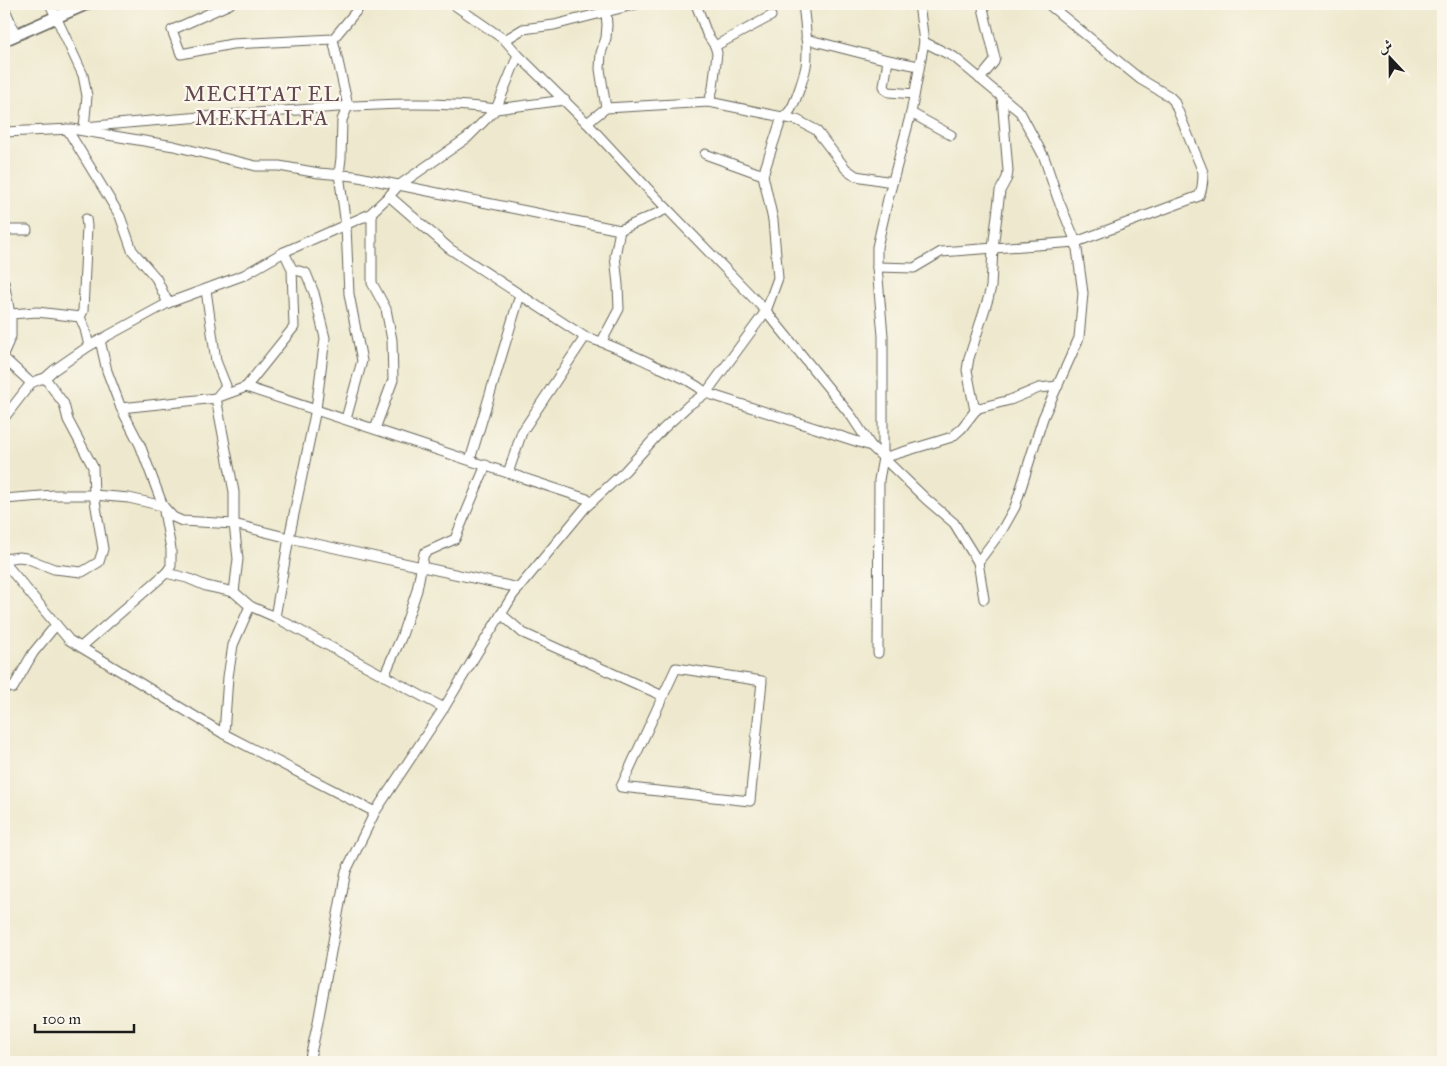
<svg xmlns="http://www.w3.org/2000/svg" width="1447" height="1066" font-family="'IM FELL Great Primer',Amiri,serif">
	<rect width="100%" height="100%" fill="#fbf7ec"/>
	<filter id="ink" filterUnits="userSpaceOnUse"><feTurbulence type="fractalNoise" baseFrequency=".02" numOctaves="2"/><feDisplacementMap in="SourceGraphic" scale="10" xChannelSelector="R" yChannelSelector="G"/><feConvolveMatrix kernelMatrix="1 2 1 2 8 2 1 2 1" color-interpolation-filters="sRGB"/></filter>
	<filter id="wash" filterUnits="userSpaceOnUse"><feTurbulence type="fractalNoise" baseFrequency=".0096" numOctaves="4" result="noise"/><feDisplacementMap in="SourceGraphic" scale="20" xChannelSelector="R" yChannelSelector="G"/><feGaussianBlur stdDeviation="1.12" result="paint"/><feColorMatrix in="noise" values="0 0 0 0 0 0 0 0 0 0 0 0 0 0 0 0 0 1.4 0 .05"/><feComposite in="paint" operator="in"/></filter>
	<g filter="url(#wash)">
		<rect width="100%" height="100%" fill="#eee9ce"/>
	</g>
	<g filter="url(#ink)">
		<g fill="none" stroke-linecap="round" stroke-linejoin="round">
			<g stroke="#66645a" stroke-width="11">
				<g id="minor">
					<path d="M50,4L83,75L87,96L84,128"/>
					<path d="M230,4L172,30L181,54L232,44L333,39"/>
					<path d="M453,4L505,40L518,55L587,123L649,190L766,311L852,417L871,446L927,500L954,523L978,562L984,599"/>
					<path d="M696,4L707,34L715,46L717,53L713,88L709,102"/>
					<path d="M4,7L16,35"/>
					<path d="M806,39L888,60L919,66"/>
					<path d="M505,40L523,29L554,25L637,4"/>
					<path d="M924,42L954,57L1020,112L1044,157L1058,199L1076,242L1083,293L1079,338L1043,418L1015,507L1002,530L978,562"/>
					<path d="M715,46L771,16"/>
					<path d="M888,60L884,86L886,90L889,92L914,94"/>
					<path d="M980,79L994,62L995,58L982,4"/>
					<path d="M565,100L496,109L467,138L398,186L389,196L450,249L585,337C609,343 632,355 654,365C673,374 690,379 706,393L871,446"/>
					<path d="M606,108L600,69L601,53L606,38L607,25L606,12"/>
					<path d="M911,113L951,135"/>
					<path d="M587,123L606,108L709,102L797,120L816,130L846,169L856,176L892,182"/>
					<path d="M85,127C156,120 227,115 298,110C362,105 431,100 496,109L518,55"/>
					<path d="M67,129L120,216L132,250L156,278L168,303"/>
					<path d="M4,132L72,129L174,146L256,166H279L319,173L354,176L620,230L667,209"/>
					<path d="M705,154L763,175"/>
					<path d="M364,217H372V283L386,309L392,340L393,380L375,429"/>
					<path d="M4,230H27"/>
					<path d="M877,267L914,268L941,252L1076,242L1199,196C1203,189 1203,180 1203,172L1174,101L1169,96L1140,79L1048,4"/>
					<path d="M4,282L11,319V336L4,352"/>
					<path d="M206,290L216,361L226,386L216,398L234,492V524L238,559L234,592"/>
					<path d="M11,314L37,312L80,317L85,329L89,346"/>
					<path d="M80,317L83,311L87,226L86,219"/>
					<path d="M602,341L619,309L618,285L615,256L620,230"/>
					<path d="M4,358L31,383"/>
					<path d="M246,387L294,327L292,269"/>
					<path d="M121,408L216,398L246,387L593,501"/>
					<path d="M975,411L967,370L969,358L988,299L991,287L993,248L1000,191L1007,178L1008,171L1002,97"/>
					<path d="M4,418L31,383L38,380L45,378L54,370L89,346L168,303L244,275L284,252L370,214L389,196"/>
					<path d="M346,419L362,361L349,294L346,226L339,174L341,158L342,120L348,106L333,39L362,4"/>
					<path d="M883,458L952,437L961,429L975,411L979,408L1010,400L1039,388L1058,386"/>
					<path d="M470,460L520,295"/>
					<path d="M508,473L522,432L585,337"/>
					<path d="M4,499L54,495H94L129,498L163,506L173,517L182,521L234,524L289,538L519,588"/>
					<path d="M4,559L19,557L26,558L54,569L82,572L99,562L103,549L94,495L93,467L68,420L64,404L45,378"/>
					<path d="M4,562L69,640L224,734L375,812"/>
					<path d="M166,573L187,578L206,586L234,592L250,606L275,617L444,708"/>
					<path d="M501,614L523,633L663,696L676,668L762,681L750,801L621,787L663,696"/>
					<path d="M275,617L289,538L316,409L325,338L314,293L306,273L292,269L284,252"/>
					<path d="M81,647L166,573L171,566V549L163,506L140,445L121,408L107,371L100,340"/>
					<path d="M878,653L879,480L883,458V336L877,267V247L888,199L911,113L924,42L919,4"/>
					<path d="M384,676L401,638L417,590L424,553L455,539L486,465"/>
					<path d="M4,684L13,688L33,653L56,625"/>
					<path d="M224,734L228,677L233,645L250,606"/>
					<path d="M309,1062L318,1022L346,871L375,812L444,708L477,653L513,595L585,508L625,471L663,429L689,405L706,393L766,311L778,278L773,220L763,175L782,117C785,115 786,115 788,113C795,106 804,76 806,66C809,50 805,21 803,4"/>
				</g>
			</g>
			<g stroke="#66645a" stroke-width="14">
				<path id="major" d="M4,40L86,4"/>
			</g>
			<use href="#minor" stroke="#fff" stroke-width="9"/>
			<use href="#major" stroke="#fff" stroke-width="11"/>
		</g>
	</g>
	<g text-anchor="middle" stroke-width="4.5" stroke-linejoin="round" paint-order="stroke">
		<g font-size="21" letter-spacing="1" fill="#634750" stroke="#fbf7ec">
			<text x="262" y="101">MECHTAT EL<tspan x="262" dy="24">MEKHALFA</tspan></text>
		</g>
	</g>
	<rect width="1447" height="1066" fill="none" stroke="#fbf7ec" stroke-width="20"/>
	<g transform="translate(1390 58) rotate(338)" stroke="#fbf7ec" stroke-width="4" paint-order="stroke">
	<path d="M0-4L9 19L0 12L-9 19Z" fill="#1c1c1c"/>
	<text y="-8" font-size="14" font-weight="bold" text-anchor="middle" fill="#1c1c1c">ش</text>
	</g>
	<path d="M35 1024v8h99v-8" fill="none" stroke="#1c1c1c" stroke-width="2.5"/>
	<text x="42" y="1024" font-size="15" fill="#1c1c1c" stroke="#fbf7ec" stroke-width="4" paint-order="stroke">100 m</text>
</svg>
